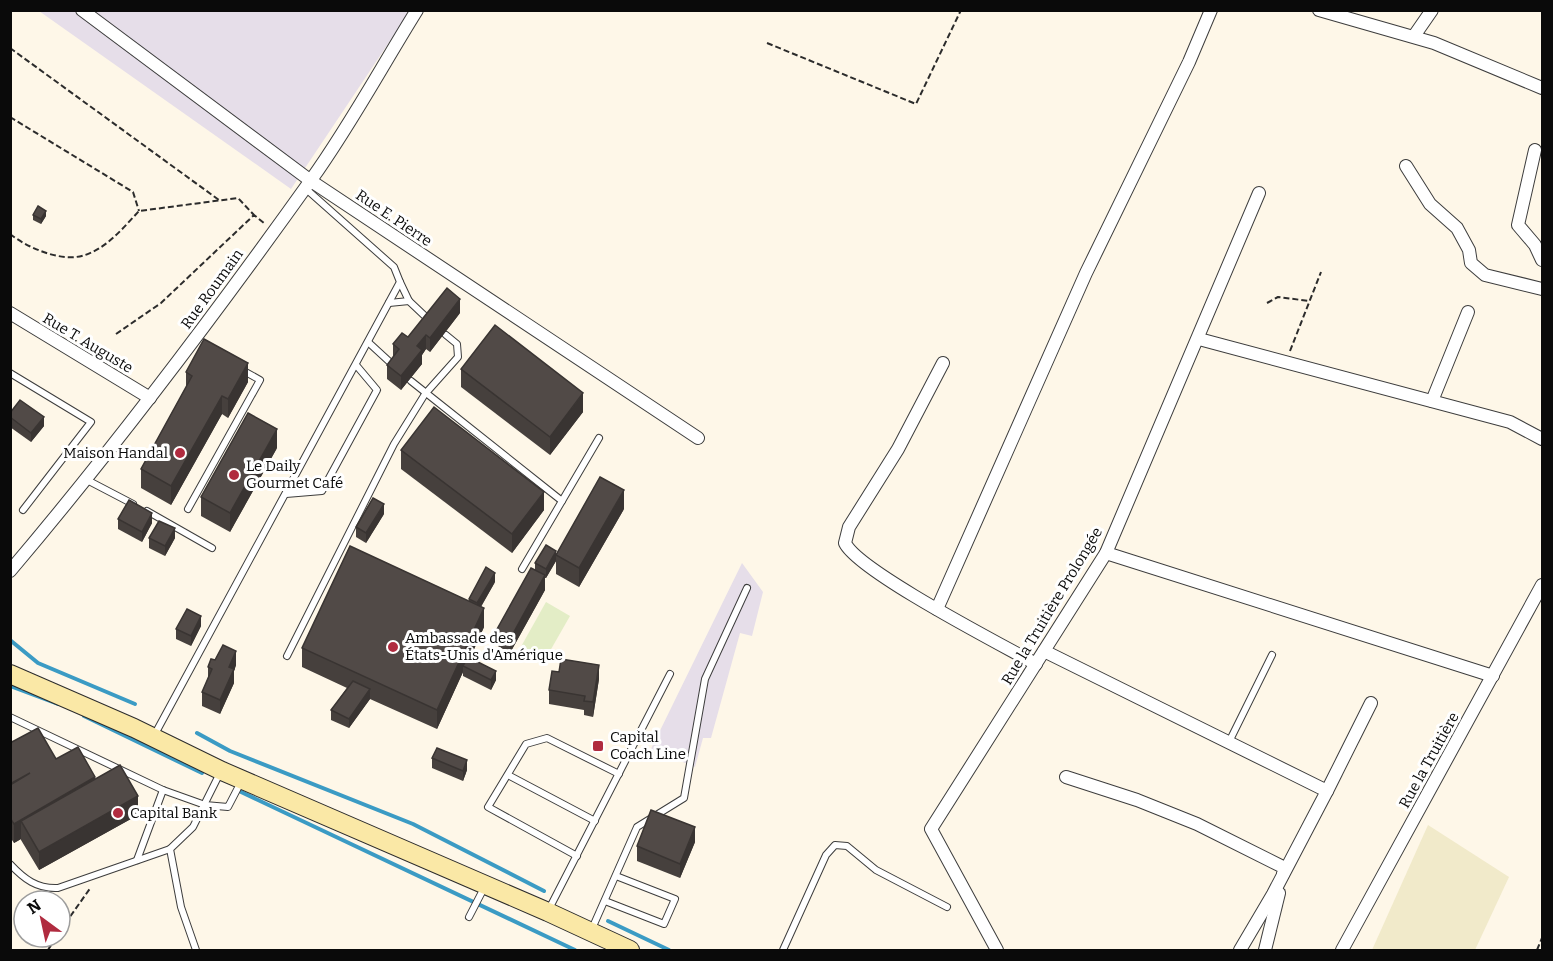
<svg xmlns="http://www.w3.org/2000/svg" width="1553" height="961" font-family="Bitter,serif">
	<rect width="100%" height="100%" fill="#fef7e8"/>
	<g fill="#e6dee9">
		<path d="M39,11H410L291,189Z"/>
		<path d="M742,563L763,592L752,636L740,633L711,738H703L695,767L651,749Z"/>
	</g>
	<path fill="#f1eaca" d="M1428,825L1509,877L1475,950H1372Z"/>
	<path fill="#e3edc6" d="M546,602L570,616L542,665L518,652Z"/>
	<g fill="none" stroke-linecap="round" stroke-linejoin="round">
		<g stroke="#3b9bc4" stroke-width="4">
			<path d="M10,640L38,663L135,704"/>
			<path d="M10,686L58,704"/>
			<path d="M84,716L202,773"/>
			<path d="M197,733L230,751L413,824L544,891"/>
			<path d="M239,791L575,950"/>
			<path d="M608,921L669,950"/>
		</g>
		<g stroke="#3d3d3d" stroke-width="8">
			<g id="lane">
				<path d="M400,282L409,301L428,319"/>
				<path d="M389,303L409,301"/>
				<path d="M368,342L393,365"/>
				<path d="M10,373L91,422L23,510"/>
				<path d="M411,381L562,501"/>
				<path d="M87,480L133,504"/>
				<path d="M286,494L322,491L377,390L356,365"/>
				<path d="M188,509L260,380L242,370"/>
				<path d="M147,511L212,548"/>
				<path d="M522,569L599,438"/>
				<path d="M287,656L394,444L425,394L458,357L457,344L446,335"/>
				<path d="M10,717L163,790L205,805L228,807L241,782"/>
				<path d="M155,734L400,282L394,267L305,188"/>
				<path d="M1229,742L1272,655"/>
				<path d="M508,775L595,821"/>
				<path d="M577,856L488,807L526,744L547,738L619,774"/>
				<path d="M137,860L163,790"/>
				<path d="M10,864C24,879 37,889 58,888L170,849"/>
				<path d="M605,901L664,924L675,899L616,876"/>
				<path d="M548,911L670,674"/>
				<path d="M469,917L484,888"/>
				<path d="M591,931L637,827L684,798L705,679L747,588"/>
				<path d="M196,950L181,907L170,849L193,827L220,773"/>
				<path d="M783,950L826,855L835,845L847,846L876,870L947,907"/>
			</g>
		</g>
		<g stroke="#3d3d3d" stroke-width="14">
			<g id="street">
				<path d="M82,10L311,181L698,438"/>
				<path d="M1319,10L1434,43L1542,88"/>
				<path d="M1414,36L1432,10"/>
				<path d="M1535,150L1518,225L1535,245L1542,260"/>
				<path d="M1406,166L1430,204L1457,228L1469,250L1471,263L1485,275L1542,289"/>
				<path d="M10,313L150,398"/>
				<path d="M1199,339L1510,422L1542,439"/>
				<path d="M943,363L898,449L849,527L845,543C858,571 1002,645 1036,664"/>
				<path d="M1432,401L1468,312"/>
				<path d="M1106,553L1493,676"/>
				<path d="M10,571C117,445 216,313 311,180C350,126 382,66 417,10"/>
				<path d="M937,609L1086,273L1189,62L1211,10"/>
				<path d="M1044,651L1327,791L1273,894L1240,950"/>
				<path d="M1066,777L1137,800L1197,824L1285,868L1283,874"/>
				<path d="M1327,791L1371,703"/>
				<path d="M997,950L931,829L1106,553L1259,193"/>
				<path d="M1265,950L1279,893"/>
				<path d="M1342,950L1542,585"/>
			</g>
		</g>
		<g stroke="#2c2c2c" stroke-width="20">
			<path id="secondary" d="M10,674L134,728L222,771L548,912L630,950"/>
		</g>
		<g stroke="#2c2c2c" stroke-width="2" stroke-dasharray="6 3" stroke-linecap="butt">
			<path d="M767,43L916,104L961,10"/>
			<path d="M10,48L219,200"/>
			<path d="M10,117L133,192L139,211"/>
			<path d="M10,234C28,248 62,263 85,255C107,248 124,227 139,211L238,198L254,215"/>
			<path d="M1267,303L1278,297L1309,301"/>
			<path d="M116,334L161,303L254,215L264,223"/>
			<path d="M1290,351L1321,272"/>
			<path d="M60,931L91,887"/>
			<path d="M48,950L56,937"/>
			<path d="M1537,950L1542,938"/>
		</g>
		<use href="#lane" stroke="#fff" stroke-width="6"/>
		<use href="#street" stroke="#fff" stroke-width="12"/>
		<use href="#secondary" stroke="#fae8a6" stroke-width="18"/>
	</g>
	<g fill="#46403d">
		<path d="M33,215L46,216L41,224L33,220Z"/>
		<path d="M460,313L430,352L426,349L422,355V364L401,390L387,379V365L393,357V344Z"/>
		<path d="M461,369L583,412L550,455L461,387Z"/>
		<path d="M186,372L248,382L228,418L222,414L171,505L141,488V469L186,387Z"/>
		<path d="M10,413L44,426L31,442L10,427Z"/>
		<path d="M277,448L230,532L201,516V497Z"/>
		<path d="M401,450L544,510L512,553L401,469Z"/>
		<path d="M624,509L579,587L556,574V561L546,578H545V590L510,653L496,645V631L535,570V563L556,555Z"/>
		<path d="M384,514L366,543L356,537V527Z"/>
		<path d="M118,519L152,523L142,542L118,529Z"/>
		<path d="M149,538H175L165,556L149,548Z"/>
		<path d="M495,582L481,607L484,627L470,658L496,680L491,690L463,676V672L437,729L370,699L349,728L331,720V710L347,688L302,667V648L469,601V599Z"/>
		<path d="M201,626L191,646L176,639V629Z"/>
		<path d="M215,660L236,665L234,671V683L220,714L202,706V692L208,679V667Z"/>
		<path d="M599,679L593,717L584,715V710L549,704V690Z"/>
		<path d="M10,737L13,742L56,759L95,779L138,815L39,870L21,840V839L14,843L10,837Z"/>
		<path d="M432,758L467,770L463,781L432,768Z"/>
		<path d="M695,842L680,878L637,861V846Z"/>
	</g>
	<g fill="#393432">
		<path d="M46,211V216L41,224V219Z"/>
		<path d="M460,299V313L430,352V338Z"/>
		<path d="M426,335V349L422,355V364L401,390V376L417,346Z"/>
		<path d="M248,363V382L228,418V399Z"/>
		<path d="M583,393V412L550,455V437Z"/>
		<path d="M222,396V414L171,505V486Z"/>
		<path d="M44,417V426L31,442V433Z"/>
		<path d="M277,429V448L230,532V513Z"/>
		<path d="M624,490V509L579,587V568Z"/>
		<path d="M544,492V510L512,553V534Z"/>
		<path d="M384,504V514L366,543V533Z"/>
		<path d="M152,513V523L142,542V532Z"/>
		<path d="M175,528V538L165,556V546Z"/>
		<path d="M556,551V561L546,578V569Z"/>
		<path d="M495,573V582L477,613V603Z"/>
		<path d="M545,575V590L510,653V639Z"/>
		<path d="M484,608V627L466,667L463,666V672L437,729V710Z"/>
		<path d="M201,616V626L191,646V636Z"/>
		<path d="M236,651V665L234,671V683L220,714V700L229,667Z"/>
		<path d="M599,665V679L593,717V702Z"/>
		<path d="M496,671V680L491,690V680Z"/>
		<path d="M370,689V699L349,728V719Z"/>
		<path d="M467,760V770L463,781V771Z"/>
		<path d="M95,777V796L21,821V839L14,843V824Z"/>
		<path d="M138,796V815L39,870V852Z"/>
		<path d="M695,827V842L680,878V864Z"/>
	</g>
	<g fill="#514a47" stroke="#393432" stroke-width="1.5">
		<path d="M38,206L46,211L41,219L33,215Z"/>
		<path d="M447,288L460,299L430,338L426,335L417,346L422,350L401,376L387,365L399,349L393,344L402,333L408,337Z"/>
		<path d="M495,325L583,393L550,437L461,369Z"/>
		<path d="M204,339L248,363L228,399L222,396L171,486L141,469L192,376L186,372Z"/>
		<path d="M20,400L44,417L31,433L10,417V413Z"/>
		<path d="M434,407L544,492L512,534L401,450Z"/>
		<path d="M248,413L277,429L230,513L201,497Z"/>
		<path d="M600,477L624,490L579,568L556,555Z"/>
		<path d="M373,498L384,504L366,533L356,527Z"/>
		<path d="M129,500L152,513L142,532L118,519Z"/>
		<path d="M159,521L175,528L165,546L149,538Z"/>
		<path d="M546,545L556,551L546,569L535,563Z"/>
		<path d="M350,546L484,608L437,710L302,648Z"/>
		<path d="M486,567L495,573L477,603L469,599Z"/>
		<path d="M531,568L545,575L510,639L496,631Z"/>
		<path d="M187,609L201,616L191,636L176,629Z"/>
		<path d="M223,645L236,651L229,667L234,669L220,700L202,692L212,669L208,667L211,659L215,660Z"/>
		<path d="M468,657L496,671L491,680L463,666Z"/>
		<path d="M561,659L599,665L593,702L584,701L585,696L549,690L552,671L559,672Z"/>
		<path d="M353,681L370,689L349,719L331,710Z"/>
		<path d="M38,728L56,759L78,747L95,777L14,824L10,818V785L30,773L10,784V743Z"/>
		<path d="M437,748L467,760L463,771L432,758Z"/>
		<path d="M120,765L138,796L39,852L21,821Z"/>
		<path d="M651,810L695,827L680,864L637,846Z"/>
	</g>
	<g fill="#b02b3f" stroke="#fff" stroke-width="2">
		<circle cx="180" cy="453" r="6"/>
		<circle cx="234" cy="475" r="6"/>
		<circle cx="393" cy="647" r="6"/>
		<rect x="592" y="740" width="12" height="12" rx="3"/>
		<circle cx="118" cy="813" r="6"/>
	</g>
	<g text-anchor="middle" stroke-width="6" stroke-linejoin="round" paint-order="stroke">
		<g font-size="15" fill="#0a0a0a" stroke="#fff">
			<text transform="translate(394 218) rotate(34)" y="5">Rue E. Pierre</text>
			<text transform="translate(212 289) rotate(-54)" y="5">Rue Roumain</text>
			<text transform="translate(88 343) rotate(31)" y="5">Rue T. Auguste</text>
			<text transform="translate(1052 606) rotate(-59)" y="5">Rue la Truitière Prolongée</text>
			<text transform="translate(1429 760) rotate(-61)" y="5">Rue la Truitière</text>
		</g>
		<g font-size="15" fill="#0a0a0a" stroke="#fff" text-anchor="start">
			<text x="168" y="458" text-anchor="end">Maison Handal</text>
			<text x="246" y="471">Le Daily<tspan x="246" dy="17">Gourmet Café</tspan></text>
			<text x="405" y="643">Ambassade des<tspan x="405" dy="17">États-Unis d'Amérique</tspan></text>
			<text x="610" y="742">Capital<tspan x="610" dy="17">Coach Line</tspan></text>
			<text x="130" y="818">Capital Bank</text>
		</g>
	</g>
	<rect width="1553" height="961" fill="none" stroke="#0a0a0a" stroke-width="24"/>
	<g transform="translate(42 919) rotate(327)"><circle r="28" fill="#ffffff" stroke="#9d9d9d" stroke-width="1.5"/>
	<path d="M0-4.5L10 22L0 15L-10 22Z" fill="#b02b3f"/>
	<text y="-9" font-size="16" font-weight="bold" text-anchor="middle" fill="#0a0a0a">N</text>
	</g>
</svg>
